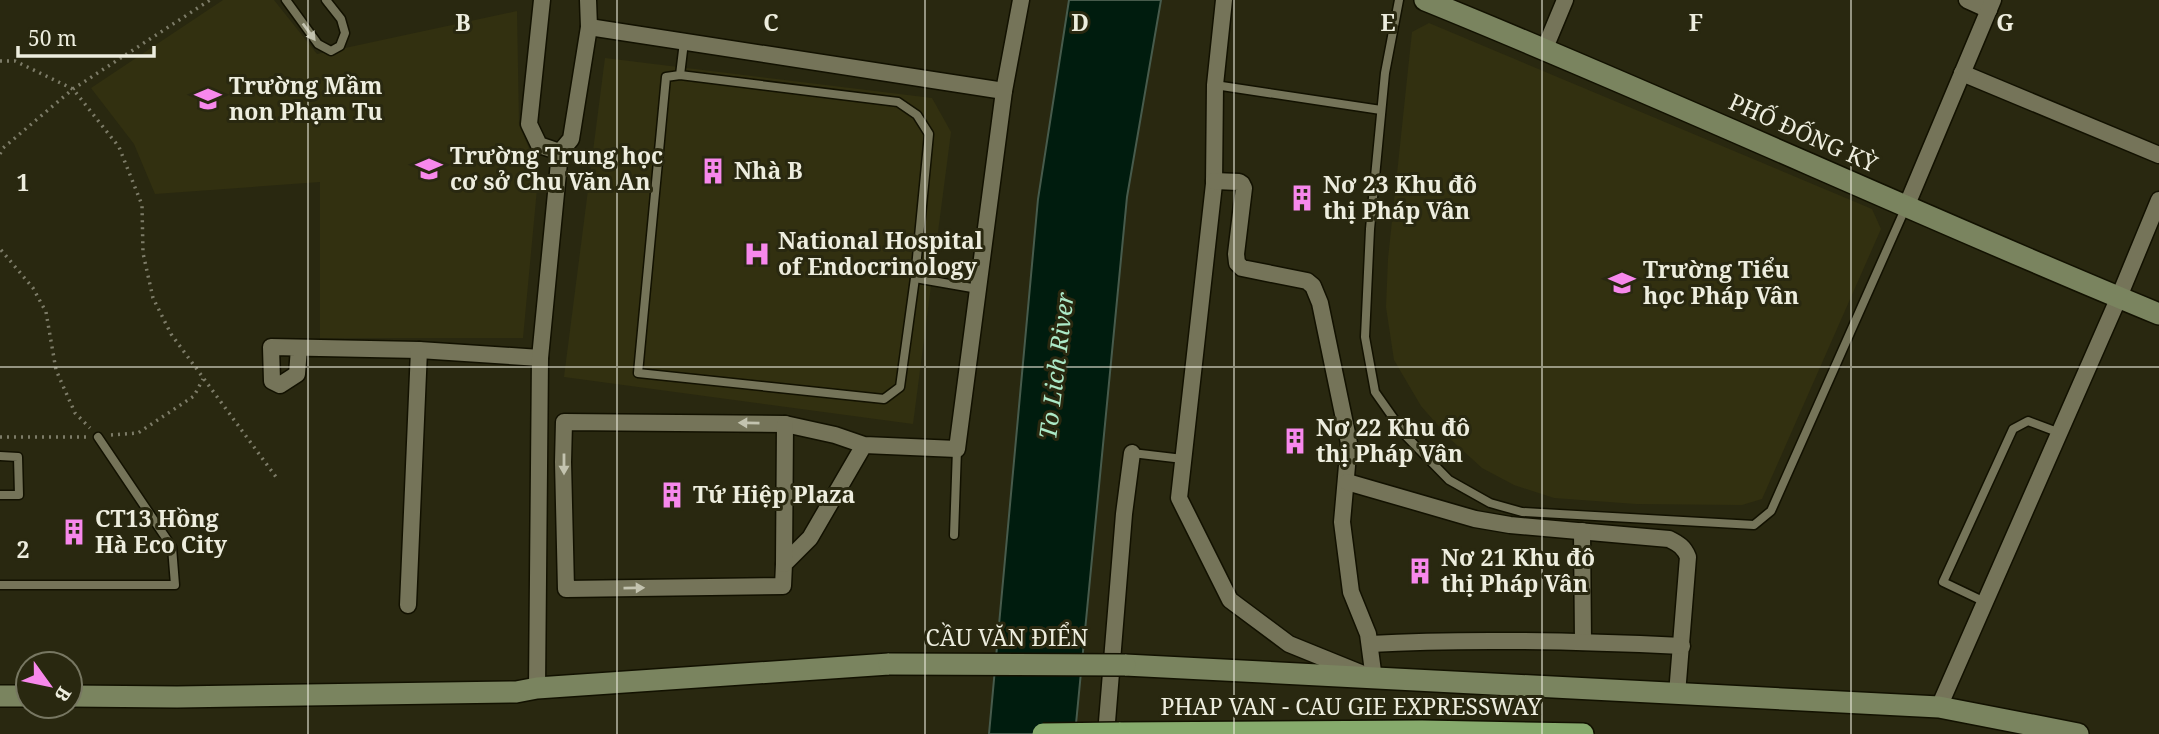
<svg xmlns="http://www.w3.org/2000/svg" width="2159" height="734" font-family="'Noto Serif',serif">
	<rect width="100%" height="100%" fill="#292810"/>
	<g fill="#323010">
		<path d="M223,0H274L317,54L517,11L519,125L531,153L540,157L523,338H320V182L155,194L134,144L91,88Z"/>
		<path d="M1429,23L1872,209L1881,229L1762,499L1742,505L1636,504L1554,498L1514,485L1482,468L1449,438L1421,406L1394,360L1386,307L1388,259L1412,32Z"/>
		<path d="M605,58L932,98L951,132L913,424L564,377Z"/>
	</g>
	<path fill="#001c0e" stroke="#475b4c" stroke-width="2" d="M1069,0H1161L1127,197L1075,734H989L1038,199Z"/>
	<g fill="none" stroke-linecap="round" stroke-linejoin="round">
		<g stroke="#121100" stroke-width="11">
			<g id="lane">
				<path d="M286,0L318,44L331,51L340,46L345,33L341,19L326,0"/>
				<path d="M1399,0L1385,73L1370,229L1365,337L1375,392L1406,436L1449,480L1490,503L1522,512L1754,525L1771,511L1905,209"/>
				<path d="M680,75L666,77L638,373L884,399L900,387L915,278L929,134L917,115L898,102L680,75L684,42"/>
				<path d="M1215,85L1381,110"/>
				<path d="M915,278L978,289"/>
				<path d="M1132,453L1183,459"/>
				<path d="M0,456L18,457L19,495H0"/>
				<path d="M954,535L957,449"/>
				<path d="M0,585H175L172,547L98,437"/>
				<path d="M1985,602L1943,582L2013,429L2028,421L2060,433"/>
			</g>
		</g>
		<g stroke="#121100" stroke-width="19">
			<g id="street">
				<path d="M542,0L529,124L539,145L560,152"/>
				<path d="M1224,0L1215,85L1214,184L1179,498L1230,600L1289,644L1363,674"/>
				<path d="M1967,0L1989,10"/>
				<path d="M589,27L1004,91"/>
				<path d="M1545,48L1565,0"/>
				<path d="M1962,73L2159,155"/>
				<path d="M1214,181L1239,182L1242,184L1244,188L1236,254L1237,263L1242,268L1307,281L1313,286L1320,303L1349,443L1342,522L1351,592L1368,634L1374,679"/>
				<path d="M1906,207L1993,0"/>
				<path d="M299,348L297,374L280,385L272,381L271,347L419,350L540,358"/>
				<path d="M864,445L810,538L784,564L783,586L566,589L563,462L564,422L785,424L835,435L864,445L957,449L1004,91L1021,0"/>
				<path d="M1347,482L1475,519L1510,525L1669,539C1679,544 1684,547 1688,557L1677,694"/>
				<path d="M1582,531L1583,642"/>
				<path d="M784,564L785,424"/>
				<path d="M408,605L419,350"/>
				<path d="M1370,644C1473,638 1578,641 1682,646"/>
				<path d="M537,688L540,358L560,152L571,139L589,27L588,0"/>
				<path d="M1939,707L2119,297L2159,200"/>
				<path d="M1106,734L1124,514L1132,453"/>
			</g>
		</g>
		<g stroke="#121100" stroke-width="24">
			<g id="secondary">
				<path d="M1425,0C1672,100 1913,213 2159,314"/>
				<path d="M1125,665L1939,707L2078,734"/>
				<path d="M0,696H28"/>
				<path d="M70,696L177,697L516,692L537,688L889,664"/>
			</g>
		</g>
		<g stroke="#121100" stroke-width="24">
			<path id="highway" d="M1119,733L1422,731L1583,734"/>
		</g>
		<g stroke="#7d7c68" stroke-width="3.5" stroke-dasharray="2 5" stroke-linecap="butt">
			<path d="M0,61H15L73,89L119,147L142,205L143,253L153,298L171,334L276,477"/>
			<path d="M0,154L3,148L73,89L210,0"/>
			<path d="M1,250L33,288L46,312L56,370L75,413L90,428"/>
			<path d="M111,435L138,433L194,396L203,379"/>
			<path d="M0,437H86"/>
		</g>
		<use href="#lane" stroke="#757459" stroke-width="8"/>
		<use href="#street" stroke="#757459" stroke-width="16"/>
		<use href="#secondary" stroke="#7a845f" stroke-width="21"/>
		<use href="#highway" stroke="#86aa6c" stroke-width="21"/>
		<g stroke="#121100" stroke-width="24" stroke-linecap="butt">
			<path id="secondary-bridge" d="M889,664L1125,665"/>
		</g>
		<g stroke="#121100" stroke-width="24" stroke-linecap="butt">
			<path id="highway-bridge" d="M1043,734L1119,733"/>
		</g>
		<use href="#secondary-bridge" stroke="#7a845f" stroke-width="21"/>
		<use href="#highway-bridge" stroke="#86aa6c" stroke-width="21"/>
	</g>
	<defs><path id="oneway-solid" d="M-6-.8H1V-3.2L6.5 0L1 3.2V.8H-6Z" transform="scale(1.75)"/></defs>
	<g fill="#c3c3af">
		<use href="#oneway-solid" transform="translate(309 32) rotate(54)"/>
		<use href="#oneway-solid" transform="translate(749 423) rotate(-179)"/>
		<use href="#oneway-solid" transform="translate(564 464) rotate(90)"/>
		<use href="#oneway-solid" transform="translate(634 588) rotate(-1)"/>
	</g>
	<path fill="none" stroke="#ededde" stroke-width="2" stroke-opacity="0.55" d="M308,0V734M617,0V734M925,0V734M1234,0V734M1542,0V734M1851,0V734M0,367H2159"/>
	<defs>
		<g id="school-bare" transform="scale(2.1)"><path d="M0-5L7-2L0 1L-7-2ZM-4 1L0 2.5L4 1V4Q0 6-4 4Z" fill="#f788ec" stroke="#292810" stroke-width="2.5" paint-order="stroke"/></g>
		<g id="building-bare" transform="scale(2.1)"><path d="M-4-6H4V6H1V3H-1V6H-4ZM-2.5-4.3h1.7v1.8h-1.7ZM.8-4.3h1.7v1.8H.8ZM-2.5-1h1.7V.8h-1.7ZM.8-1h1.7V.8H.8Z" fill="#f788ec" stroke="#292810" stroke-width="2.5" paint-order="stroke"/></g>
		<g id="hospital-bare" transform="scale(2.1)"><path d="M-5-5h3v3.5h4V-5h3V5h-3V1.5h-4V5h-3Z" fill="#f788ec" stroke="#292810" stroke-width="2.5" paint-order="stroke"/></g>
	</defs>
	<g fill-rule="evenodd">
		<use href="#school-bare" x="208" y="99"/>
		<use href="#school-bare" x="429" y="169"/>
		<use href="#building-bare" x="713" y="171"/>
		<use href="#building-bare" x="1302" y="198"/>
		<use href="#hospital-bare" x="757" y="254"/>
		<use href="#school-bare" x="1622" y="283"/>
		<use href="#building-bare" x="1295" y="441"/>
		<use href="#building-bare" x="672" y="495"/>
		<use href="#building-bare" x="74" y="532"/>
		<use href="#building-bare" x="1420" y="571"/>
	</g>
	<g text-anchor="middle" stroke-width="6" stroke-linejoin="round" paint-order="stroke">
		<g font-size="23" font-weight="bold" fill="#ededde" stroke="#292810" text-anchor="start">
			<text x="229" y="94">Trường Mầm<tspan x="229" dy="26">non Phạm Tu</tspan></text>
			<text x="450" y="164">Trường Trung học<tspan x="450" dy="26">cơ sở Chu Văn An</tspan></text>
			<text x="734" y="179">Nhà B</text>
			<text x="1323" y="193">Nơ 23 Khu đô<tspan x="1323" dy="26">thị Pháp Vân</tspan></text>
			<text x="778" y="249">National Hospital<tspan x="778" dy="26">of Endocrinology</tspan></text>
			<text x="1643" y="278">Trường Tiểu<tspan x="1643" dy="26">học Pháp Vân</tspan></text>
			<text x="1316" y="436">Nơ 22 Khu đô<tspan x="1316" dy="26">thị Pháp Vân</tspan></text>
			<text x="693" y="503">Tứ Hiệp Plaza</text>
			<text x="95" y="527">CT13 Hồng<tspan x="95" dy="26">Hà Eco City</tspan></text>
			<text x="1441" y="566">Nơ 21 Khu đô<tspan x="1441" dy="26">thị Pháp Vân</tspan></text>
		</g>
		<g font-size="23" fill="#ededde" stroke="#292810">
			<text transform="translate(1803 133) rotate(24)" y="8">PHỐ ĐỐNG KỲ</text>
			<text x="1007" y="646">CẦU VĂN ĐIỂN</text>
			<text x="1351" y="715">PHAP VAN - CAU GIE EXPRESSWAY</text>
		</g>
		<g font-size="24" font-style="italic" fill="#ace9c7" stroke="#292810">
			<text transform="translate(1057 366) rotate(-83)" y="8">To Lich River</text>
		</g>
	</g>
	<g font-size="23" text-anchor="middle" font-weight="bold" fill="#ededde" stroke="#292810" stroke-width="6" stroke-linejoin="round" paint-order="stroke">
		<text x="463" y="31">B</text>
		<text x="771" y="31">C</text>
		<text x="1080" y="31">D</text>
		<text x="1388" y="31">E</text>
		<text x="1696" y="31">F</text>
		<text x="2005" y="31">G</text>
		<text x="23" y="191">1</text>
		<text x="23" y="558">2</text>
	</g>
	<g transform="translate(49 685) rotate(123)"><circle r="33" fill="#292810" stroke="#777762" stroke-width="2"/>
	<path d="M0-5L12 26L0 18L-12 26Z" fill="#f788ec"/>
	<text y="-10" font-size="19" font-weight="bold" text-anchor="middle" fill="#ededde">B</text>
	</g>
	<path d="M18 46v10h136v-10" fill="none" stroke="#ededde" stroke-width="3.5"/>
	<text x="28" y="46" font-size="21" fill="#ededde" stroke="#292810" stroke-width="5" paint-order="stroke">50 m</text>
</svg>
